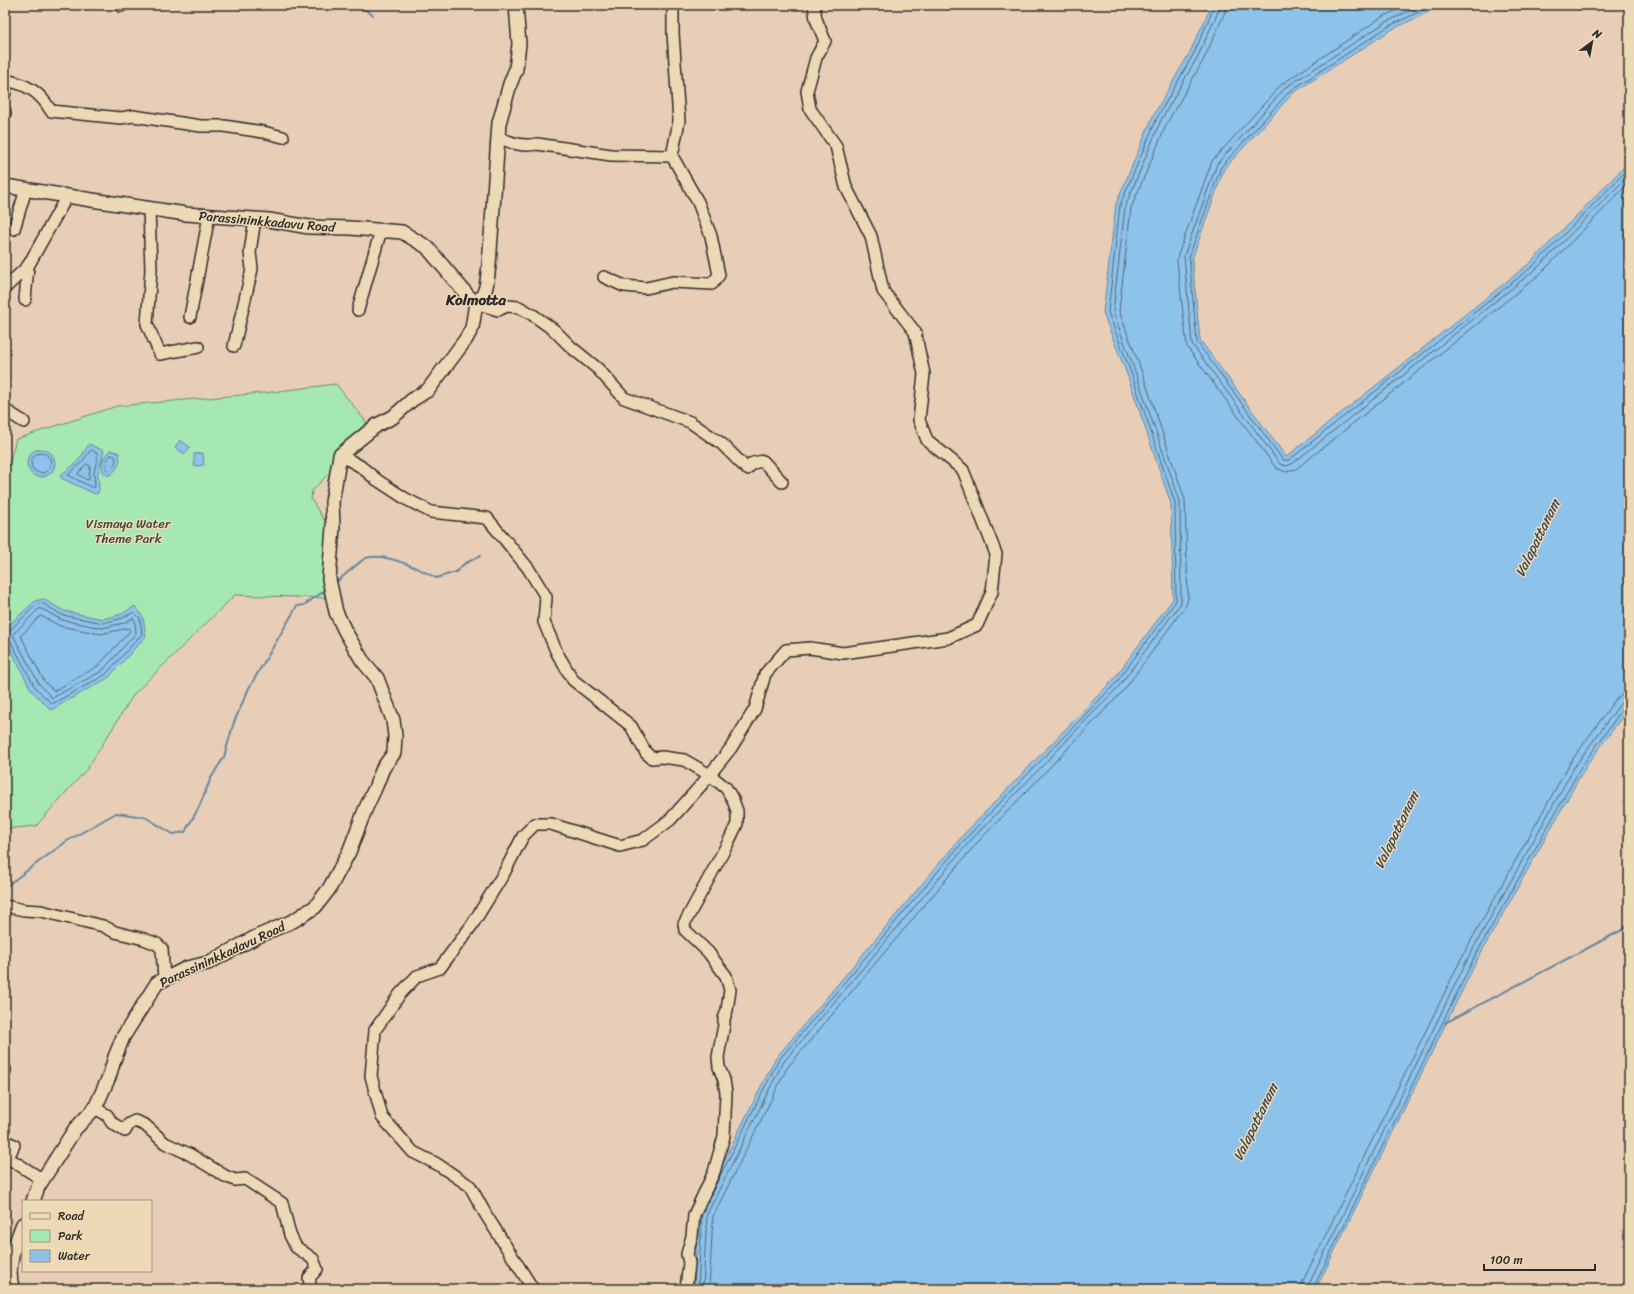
<svg xmlns="http://www.w3.org/2000/svg" width="1634" height="1294" font-family="Sriracha,sans-serif">
	<rect width="100%" height="100%" fill="#e9ceb7"/>
	<filter id="ink" filterUnits="userSpaceOnUse"><feTurbulence type="fractalNoise" baseFrequency=".025" numOctaves="2"/><feDisplacementMap in="SourceGraphic" scale="8" xChannelSelector="R" yChannelSelector="G"/><feConvolveMatrix kernelMatrix="1 2 1 2 8 2 1 2 1" color-interpolation-filters="sRGB"/></filter>
	<g filter="url(#ink)">
		<path fill="#a6e8b1" stroke="#688a6e" d="M336,384L367,423L334,451L333,469L312,491L311,499L327,525L328,532L323,563L325,598L235,595L134,694L87,769L36,826L5,829V478L16,439L117,406L263,393Z"/>
		<g fill="#8dc2ea" stroke="#66869e">
			<path d="M1212,5H1443L1391,30L1293,93L1224,169L1192,259L1200,340L1286,457L1530,263L1629,162V707L1583,771L1477,960L1316,1289H694L698,1212L775,1059L964,834L1113,680L1173,599L1171,504L1128,377L1103,313L1116,204L1153,116L1190,52Z"/>
			<path d="M180,440L190,447L185,454L175,448Z"/>
			<path d="M89,444L104,451L98,473L99,489L98,493L95,494L61,478V475C65,471 69,469 74,465C80,459 84,452 89,444Z"/>
			<circle cx="41" cy="463" r="14"/>
			<path d="M110,450L119,453C122,462 117,470 110,475H106C98,468 103,456 110,450Z"/>
			<path d="M203,453L204,465L194,466V454Z"/>
			<path d="M43,599L64,611L103,619L122,614L135,606L143,617L146,636L108,678L51,710L31,690L5,638V629L35,601Z"/>
		</g>
		<g fill="none" stroke-linecap="round" stroke-linejoin="round">
			<g stroke="#526777" stroke-width="1">
				<path d="M1408,5L1382,17L1282,84L1212,161L1178,255L1177,261L1187,347L1276,468L1286,472L1296,469L1540,274L1629,183"/>
				<path d="M1422,5L1386,22L1286,87L1217,164L1184,256L1192,344L1280,464L1286,466L1292,464L1536,269L1629,175"/>
				<path d="M1434,5L1389,26L1290,91L1221,167L1189,257L1197,342L1283,460H1289L1533,266L1629,168"/>
				<path d="M92,450L98,454L94,473L95,487L93,488L68,475L83,461L90,451Z"/>
				<circle cx="41" cy="463" r="10"/>
				<path d="M111,455L115,456C118,461 113,469 108,471C104,467 106,459 111,455Z"/>
				<path d="M87,464L90,466L89,479L87,480L78,474Z"/>
				<path d="M39,609H42L62,620L102,628L124,623L133,618L135,621L136,633L102,671L52,698L39,684L13,635Z"/>
				<path d="M41,616L60,626L101,634L128,628L130,631L98,666L54,691L44,681L21,636Z"/>
				<path d="M5,632L9,631L36,605L42,603L62,615L103,623L123,618L134,612L140,618L142,634L105,675L52,704L35,687L10,640L5,637"/>
				<path d="M707,1202L778,1061L967,837L1116,683L1176,601L1175,503L1132,375L1108,312L1120,205L1157,118L1194,53L1215,5"/>
				<path d="M698,1289L702,1214"/>
				<path d="M703,1289L707,1214L782,1064L971,840L1119,686L1181,603L1180,501L1136,374L1113,312L1125,207L1161,120L1198,56L1219,10L1220,5"/>
				<path d="M709,1289L713,1216L787,1068L976,844L1124,690L1186,605L1188,599L1185,500L1142,372L1119,311L1131,208L1167,123L1204,59L1225,12L1226,5"/>
				<path d="M1302,1289L1303,1281L1464,953L1570,763L1615,700L1622,695L1629,694"/>
				<path d="M1308,1289L1309,1284L1469,956L1575,766L1620,704L1624,701L1629,700"/>
				<path d="M1313,1289L1474,958L1580,769L1624,707L1629,705"/>
			</g>
			<g stroke="#66869e" stroke-width="2">
				<path d="M358,5L373,15"/>
				<path d="M335,583C341,579 362,559 366,558C385,552 420,569 436,578L456,572L464,564L480,556"/>
				<path d="M5,887L67,841L116,813L145,817L173,834L185,832L199,807L211,778L224,757L234,722L249,688L297,606L304,605L323,592"/>
				<path d="M1445,1023L1624,929L1629,924"/>
			</g>
			<g stroke="#2b2b2b" stroke-width="14">
				<g id="minor">
					<path d="M120,5L121,6"/>
					<path d="M5,93L6,80C28,85 40,92 51,111L121,118L133,116L201,126H224L263,132L283,137"/>
					<path d="M5,112V113"/>
					<path d="M498,137C511,143 523,147 537,144L611,155L672,156L698,202L711,236L719,275L712,284L673,282L646,288L624,286L604,277"/>
					<path d="M672,156L679,121L673,33V5"/>
					<path d="M149,208L151,270L147,324L160,354L198,347"/>
					<path d="M14,229L26,189"/>
					<path d="M5,288L28,266"/>
					<path d="M25,300L28,266L67,196"/>
					<path d="M476,303L498,310L507,306L519,307L533,315L554,330L571,347L598,369L624,398L690,422L722,444L747,469L753,463L763,461L782,482"/>
					<path d="M358,310L381,230"/>
					<path d="M190,317L209,216"/>
					<path d="M234,346L252,269L250,252L255,219"/>
					<path d="M5,410L24,422"/>
					<path d="M340,455L360,466L377,480L406,499L431,512L487,518L528,568L546,597L544,622L557,653L573,680L631,726L646,753L652,758L662,757L684,760L710,775L726,788L733,800L737,811V824L728,843L684,924L685,930L708,952L726,976L730,990L727,1010L724,1019V1025L718,1057L719,1067L724,1080L726,1093L724,1136L714,1172L694,1215L692,1236L687,1254L689,1263L686,1289"/>
					<path d="M5,906L24,910L41,911L103,926L115,932L144,939L157,944L162,949L164,979"/>
					<path d="M5,1071V1069"/>
					<path d="M95,1108L107,1115L112,1123L125,1131L129,1124L135,1121L145,1125L165,1143L189,1154L225,1176L235,1180L245,1179L282,1203L290,1235L296,1247L313,1259L317,1269L309,1278L311,1289"/>
					<path d="M5,1141L14,1145L8,1158L40,1178L38,1187"/>
					<path d="M533,1289L486,1215L470,1186L437,1164L413,1152L382,1117L371,1076L375,1030L400,994L417,976L440,968L472,925L504,873L523,836L535,824H551L620,846L643,840L670,820L703,783L731,748L755,709L765,674L786,650L810,648L843,653L948,638L977,625L992,592L996,554L963,470L927,440L919,420L924,374L915,332L883,291L871,236L846,187L836,146L810,109L807,91L816,58L825,41L816,19L814,5"/>
				</g>
			</g>
			<g stroke="#2b2b2b" stroke-width="16">
				<g id="major">
					<path d="M5,186L92,200L186,214L269,220L309,227L350,228L402,232L427,247L468,296L476,303L472,328L466,339L428,390L412,400L393,417L377,425L340,455L332,502L333,527L329,579L336,612L345,631L362,660L377,678L393,720L395,736L394,753L383,768L376,786L365,810L349,852L329,889L315,907L293,921L256,937L208,963L187,968L157,983L123,1037L115,1057L109,1077L95,1108L75,1129L38,1187L33,1201"/>
					<path d="M476,303C488,294 487,278 489,265L499,123L510,84L516,69L519,44L516,5"/>
					<path d="M13,1289C5,1269 15,1244 23,1224"/>
				</g>
			</g>
			<use href="#minor" stroke="#eed9b7" stroke-width="11"/>
			<use href="#major" stroke="#eed9b7" stroke-width="13"/>
		</g>
	</g>
	<g text-anchor="middle" stroke-width="3" stroke-linejoin="round" paint-order="stroke">
		<g font-size="13" fill="#2b2b2b" stroke="#eed9b7">
			<text transform="translate(267 221) rotate(5)" y="5">Parassininkkadavu Road</text>
			<text transform="translate(222 954) rotate(-25)" y="5">Parassininkkadavu Road</text>
		</g>
		<g font-size="13" fill="#3d473f" stroke="#eed9b7">
			<text x="128" y="528">Vismaya Water<tspan x="128" dy="15">Theme Park</tspan></text>
		</g>
		<g font-size="14" font-style="italic" fill="#3f4951" stroke="#eed9b7">
			<text transform="translate(1537 538) rotate(-64)" y="5">Valapattanam</text>
			<text transform="translate(1396 830) rotate(-64)" y="5">Valapattanam</text>
			<text transform="translate(1255 1122) rotate(-64)" y="5">Valapattanam</text>
		</g>
		<g font-size="15" font-weight="bold" fill="#2b2b2b" stroke="#eed9b7">
			<text x="476" y="305">Kolmotta</text>
		</g>
	</g>
	<rect width="1634" height="1294" fill="none" stroke="#eed9b7" stroke-width="20"/>
	<rect x="10" y="10" width="1614" height="1274" fill="none" stroke="#2b2b2b" stroke-width="1.5" filter="url(#ink)"/>
	<rect x="22" y="1200" width="130" height="72" fill="#eed9b7" stroke="#a0937f"/>
	<rect x="30" y="1213" width="20" height="6" fill="#eed9b7" stroke="#a0937f"/>
	<text x="58" y="1220" font-size="12" fill="#2b2b2b">Road</text>
	<rect x="30" y="1230" width="20" height="12" fill="#a6e8b1" stroke="#a0937f"/>
	<text x="58" y="1240" font-size="12" fill="#2b2b2b">Park</text>
	<rect x="30" y="1250" width="20" height="12" fill="#8dc2ea" stroke="#a0937f"/>
	<text x="58" y="1260" font-size="12" fill="#2b2b2b">Water</text>
	<g transform="translate(1592 42) rotate(32)" stroke="#eed9b7" stroke-width="3" paint-order="stroke">
	<path d="M0-3L7 15L0 10L-7 15Z" fill="#2b2b2b"/>
	<text y="-6" font-size="11" font-weight="bold" text-anchor="middle" fill="#2b2b2b">N</text>
	</g>
	<path d="M1484 1264v6h111v-6" fill="none" stroke="#2b2b2b" stroke-width="2"/>
	<text x="1490" y="1264" font-size="12" fill="#2b2b2b" stroke="#eed9b7" stroke-width="3" paint-order="stroke">100 m</text>
</svg>
